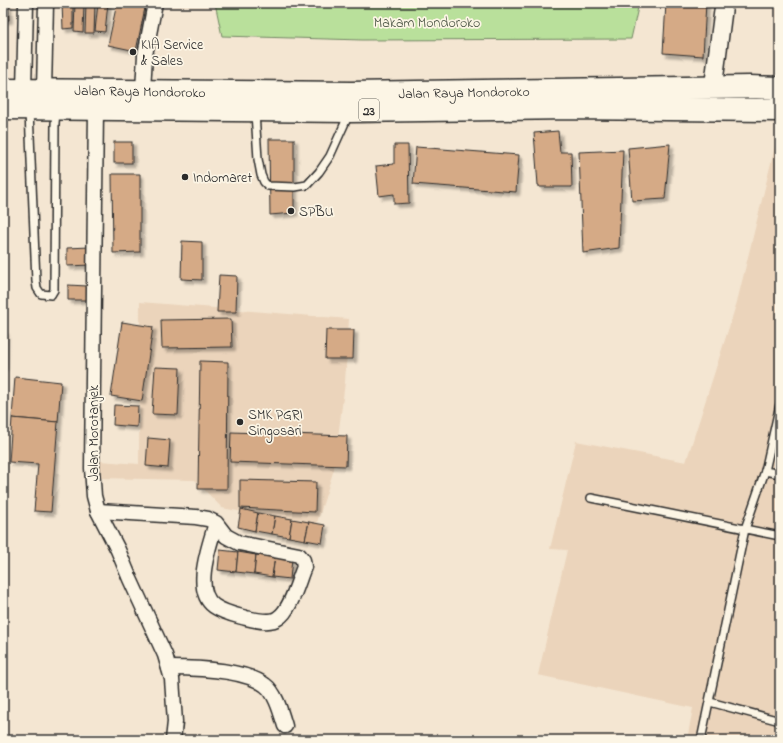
<svg xmlns="http://www.w3.org/2000/svg" width="783" height="743" font-family="'Indie Flower',sans-serif">
	<defs>
		<filter id="shadow"><feDropShadow dx="3.5" dy="3.5" stdDeviation="1" flood-color="#0004"/></filter>
	</defs>
	<rect width="100%" height="100%" fill="#f4e6d2"/>
	<filter id="ink" filterUnits="userSpaceOnUse"><feTurbulence type="fractalNoise" baseFrequency=".025" numOctaves="2"/><feDisplacementMap in="SourceGraphic" scale="8" xChannelSelector="R" yChannelSelector="G"/><feConvolveMatrix kernelMatrix="1 2 1 2 8 2 1 2 1" color-interpolation-filters="sRGB"/></filter>
	<g filter="url(#ink)">
		<g fill="#ebd4bb">
			<path d="M780,126V740H687L693,708L538,675L567,550L550,549L576,441L686,462L737,302Z"/>
			<path d="M140,302L349,319L345,382L334,469L316,526L222,508L195,480L98,478L100,461L139,464Z"/>
		</g>
		<path fill="#b9e09b" stroke="#728663" d="M215,3H639L631,39L362,40L222,36Z"/>
		<g fill="#d5aa86" stroke="#2b2b2b" filter="url(#shadow)">
			<path d="M3,3H8L9,20H3Z"/>
			<path d="M62,3H73V28L63,29Z"/>
			<path d="M75,3H84L83,32L74,31Z"/>
			<path d="M86,3H95L94,33H85Z"/>
			<path d="M98,3H108L105,32L95,31Z"/>
			<path d="M117,3H146L136,51L108,45Z"/>
			<path d="M666,3H706L703,56L663,53Z"/>
			<path d="M558,131L560,152H571L572,187H539V185H538L534,133Z"/>
			<path d="M269,139H294V213L270,215Z"/>
			<rect x="114" y="142" width="18" height="21"/>
			<path d="M670,144L665,199L632,201L628,148Z"/>
			<path d="M394,145H408L409,203L394,204V194L379,196L376,166L394,164Z"/>
			<path d="M416,147L519,155L516,192L413,184Z"/>
			<path d="M623,150L619,248L583,253L579,152Z"/>
			<path d="M112,174H140V252L113,253Z"/>
			<path d="M182,241L202,242V280L181,279Z"/>
			<path d="M90,247L91,265L67,266V248Z"/>
			<path d="M219,275L237,276L236,312H217Z"/>
			<path d="M68,285L87,286V300H68Z"/>
			<path d="M231,319L232,347L162,348L161,320Z"/>
			<path d="M122,322L153,327L142,401L111,396Z"/>
			<path d="M326,330H354L353,359H325Z"/>
			<path d="M3,331H5L4,367H3Z"/>
			<path d="M200,361L228,362L227,489H198Z"/>
			<path d="M155,367L180,368L178,415L152,414Z"/>
			<path d="M15,377L61,382L58,422L12,418Z"/>
			<path d="M114,405L138,406L137,427L113,425Z"/>
			<path d="M12,418L58,422L51,512L34,511L38,464L9,462Z"/>
			<path d="M231,432L347,436L346,466L230,462Z"/>
			<path d="M148,438L170,440L168,468L146,466Z"/>
			<path d="M240,480L316,482L315,512L240,508Z"/>
			<path d="M241,509L258,513L255,531L238,527Z"/>
			<path d="M258,513L275,516L272,534L255,531Z"/>
			<path d="M275,516L292,519L289,537L272,534Z"/>
			<path d="M292,519L309,522L305,540L289,537Z"/>
			<path d="M309,522L325,525L322,543L305,540Z"/>
			<path d="M220,550L238,552L236,572L218,570Z"/>
			<path d="M238,552L256,555L254,574L236,572Z"/>
			<path d="M256,555L275,557L272,577L254,574Z"/>
			<path d="M275,557L292,559L290,579L272,577Z"/>
		</g>
		<g fill="none" stroke-linecap="round" stroke-linejoin="round">
			<g stroke="#2b2b2b" stroke-width="10">
				<g id="service">
					<path d="M29,111L36,281L37,288L41,294L51,295L54,290L55,124L56,110"/>
					<path d="M255,113L258,159L261,175L264,182L268,186L295,187L307,185L319,172L330,156L349,114"/>
					<path d="M765,471L780,474"/>
					<path d="M591,498L780,536"/>
					<path d="M710,702L780,721"/>
					<path d="M701,740L745,529L765,471L780,404"/>
				</g>
			</g>
			<g stroke="#2b2b2b" stroke-width="17">
				<g id="minor">
					<path d="M24,90L26,3"/>
					<path d="M44,90L46,3"/>
					<path d="M143,90L145,55L155,3"/>
					<path d="M96,109L92,468L94,496L98,511L118,550L130,579L165,655L172,679L175,722L173,740"/>
					<path d="M98,511L196,517L208,519L216,523L226,536L239,543L299,555L303,560L304,567C298,581 291,610 278,618C270,624 255,620 246,618C235,615 224,613 214,606C192,590 210,544 216,523"/>
					<path d="M169,668C194,668 244,669 265,685C276,693 281,713 285,726"/>
				</g>
			</g>
			<g stroke="#2b2b2b" stroke-width="20">
				<path id="tertiary" d="M713,89L724,3"/>
			</g>
			<g stroke="#2b2b2b" stroke-width="25">
				<g id="trunk">
					<path d="M3,90L351,93L750,87L780,88"/>
					<path d="M3,108L351,111L568,108L780,110"/>
				</g>
			</g>
			<use href="#service" stroke="#fcf5e5" stroke-width="7"/>
			<use href="#minor" stroke="#fcf5e5" stroke-width="14"/>
			<use href="#tertiary" stroke="#fcf5e5" stroke-width="17"/>
			<use href="#trunk" stroke="#fcf5e5" stroke-width="22"/>
		</g>
	</g>
	<g fill="#2b2b2b" stroke="#fcf5e5" stroke-width="1.5">
		<circle cx="133" cy="52" r="4"/>
		<circle cx="185" cy="177" r="4"/>
		<circle cx="291" cy="211" r="4"/>
		<circle cx="240" cy="422" r="4"/>
	</g>
	<g text-anchor="middle" stroke-width="3.5" stroke-linejoin="round" paint-order="stroke">
		<rect fill="#fcf5e5" stroke="#6a6863" stroke-width="1" x="359" y="99" width="20" height="22" rx="3"/>
		<g font-size="13" font-weight="bold" fill="#2b2b2b">
			<text x="369" y="115">23</text>
		</g>
		<g font-size="14" fill="#4e5847" stroke="#fcf5e5">
			<text x="427" y="27">Makam Mondoroko</text>
		</g>
		<g font-size="14" fill="#2b2b2b" stroke="#fcf5e5" text-anchor="start">
			<text x="141" y="49">KIA Service<tspan x="141" dy="16">&amp; Sales</tspan></text>
			<text x="193" y="182">Indomaret</text>
			<text x="299" y="216">SPBU</text>
			<text x="248" y="419">SMK PGRI<tspan x="248" dy="16">Singosari</tspan></text>
		</g>
		<g font-size="14" fill="#2b2b2b" stroke="#fcf5e5">
			<text transform="translate(140 91) rotate(1)" y="5">Jalan Raya Mondoroko</text>
			<text transform="translate(464 92) rotate(-1)" y="5">Jalan Raya Mondoroko</text>
			<text transform="translate(93 433) rotate(-90)" y="5">Jalan Morotanjek</text>
		</g>
	</g>
	<rect width="783" height="743" fill="none" stroke="#fcf5e5" stroke-width="16"/>
	<rect x="8" y="8" width="767" height="727" fill="none" stroke="#2b2b2b" stroke-width="1.5" filter="url(#ink)"/>
</svg>
